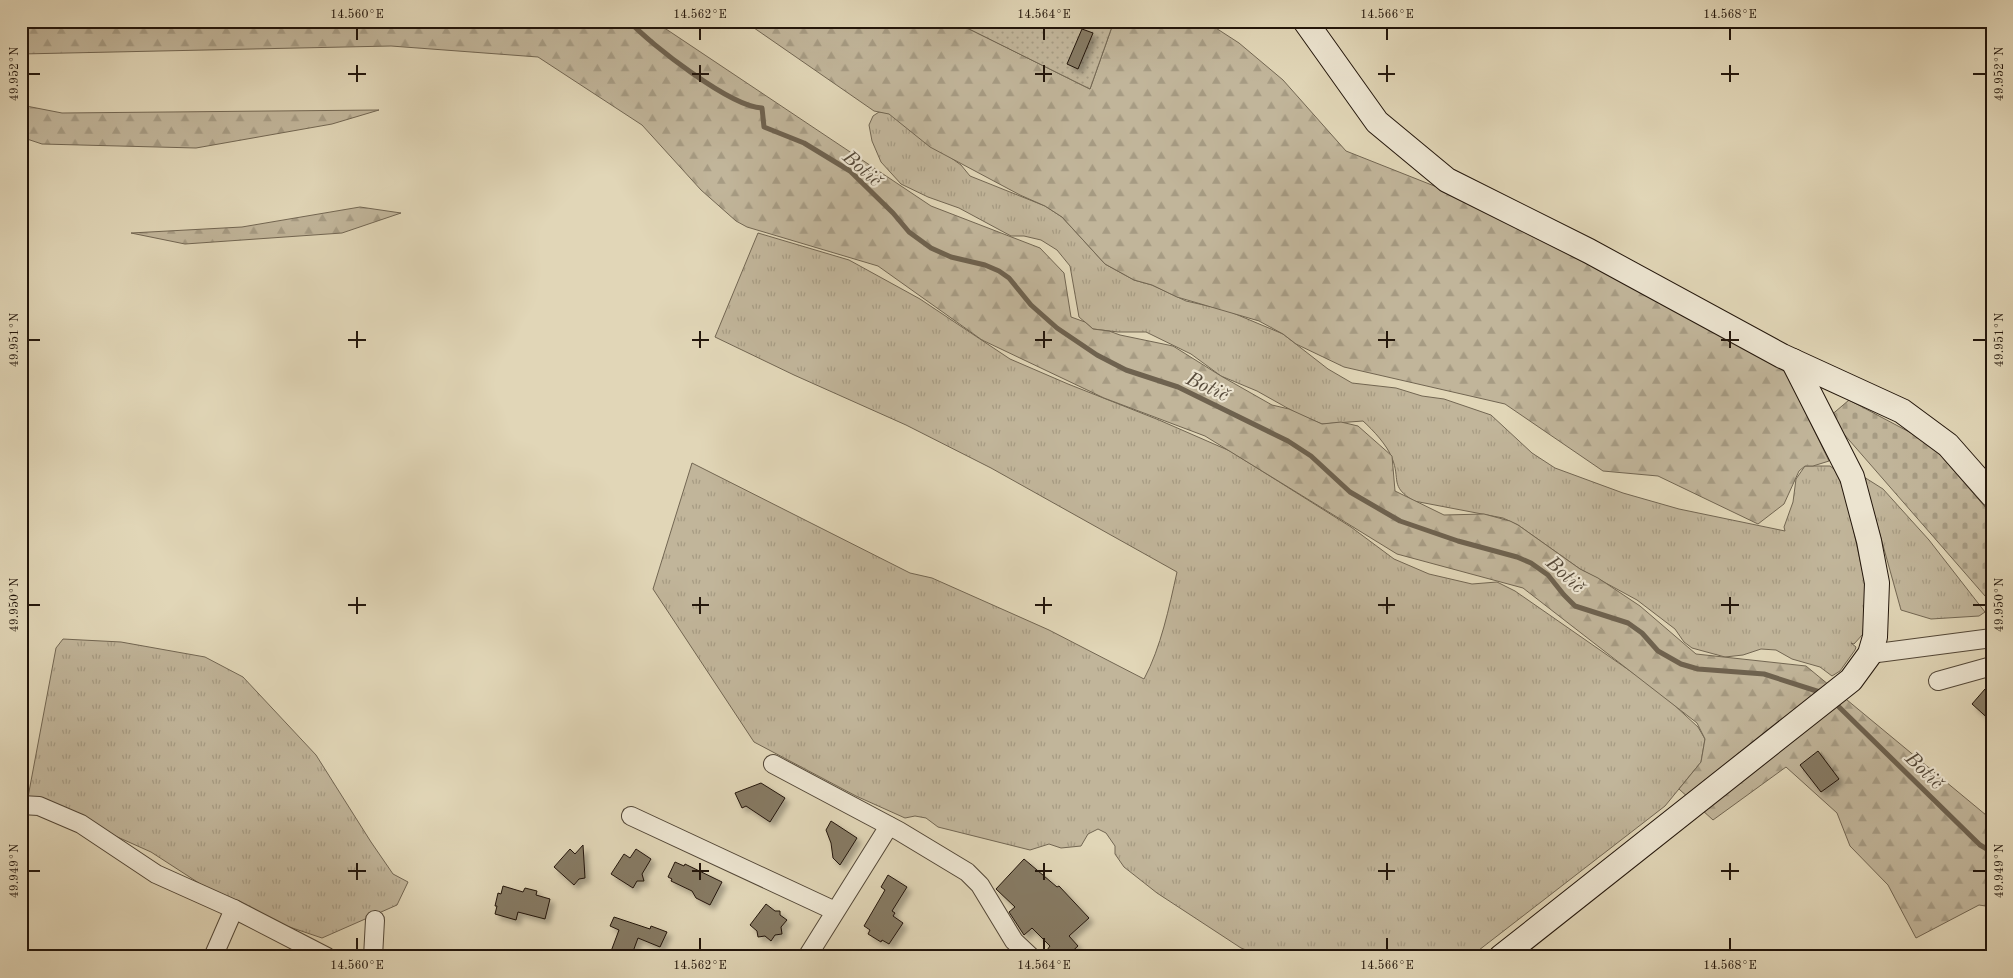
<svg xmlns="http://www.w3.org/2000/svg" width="2013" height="978" font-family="'Old Standard TT',serif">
	<defs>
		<pattern id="grass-tufts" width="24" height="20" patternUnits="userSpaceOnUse" patternTransform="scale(1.25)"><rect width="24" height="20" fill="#c1b59a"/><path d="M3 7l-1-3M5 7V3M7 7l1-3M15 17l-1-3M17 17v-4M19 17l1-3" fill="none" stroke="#a69b83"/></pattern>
		<pattern id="forest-firs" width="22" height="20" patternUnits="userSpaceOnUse" patternTransform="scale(1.25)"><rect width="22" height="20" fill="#c1b59a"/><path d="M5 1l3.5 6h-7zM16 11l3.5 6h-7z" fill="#a69b83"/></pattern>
		<pattern id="cemetery-stones" width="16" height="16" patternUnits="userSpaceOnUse" patternTransform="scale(1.25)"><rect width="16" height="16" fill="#c1b59a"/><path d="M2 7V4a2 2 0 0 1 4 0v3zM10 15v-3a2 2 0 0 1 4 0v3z" fill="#a69b83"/></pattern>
		<pattern id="garden-dots" width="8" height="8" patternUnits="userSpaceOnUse" patternTransform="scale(1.25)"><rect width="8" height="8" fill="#c1b59a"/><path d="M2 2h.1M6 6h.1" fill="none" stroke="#a69b83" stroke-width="1.8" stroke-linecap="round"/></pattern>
		<filter id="shadow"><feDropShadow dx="4.5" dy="4.5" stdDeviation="2.5" flood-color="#0004"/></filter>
	</defs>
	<rect width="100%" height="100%" fill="#e1d6b7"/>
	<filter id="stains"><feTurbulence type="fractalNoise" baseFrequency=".004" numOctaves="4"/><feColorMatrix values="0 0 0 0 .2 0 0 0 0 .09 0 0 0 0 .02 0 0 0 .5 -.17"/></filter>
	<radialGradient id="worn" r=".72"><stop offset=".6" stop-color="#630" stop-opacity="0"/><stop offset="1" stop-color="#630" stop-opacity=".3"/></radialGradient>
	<g fill="url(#grass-tufts)" stroke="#726652">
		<path d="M879,112L889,113L900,121L961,165L970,176L1045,206L1062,217L1105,264L1134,280L1152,285L1186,301L1226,310L1283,334L1328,369L1352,383L1396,388L1422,396L1444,399L1491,415L1532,453L1555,468L1623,493L1679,509L1785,531L1784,527L1793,502L1796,479L1805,466H1830L1838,472L1850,514L1865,583L1866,600L1863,634L1854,644L1851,643L1856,647L1855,650L1840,671L1832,676L1820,667L1792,659L1776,650L1761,649L1743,655L1725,657L1692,648L1684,642L1675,629L1637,600L1580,569L1518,525L1503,518L1414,501C1389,486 1401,480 1392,458C1387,445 1373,430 1363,421L1322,424L1298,414L1257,391L1221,376L1191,354L1146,332H1118L1093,329L1079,317L1070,266L1057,250L1041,240L1024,236H1011L959,208L928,197L901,184L881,162L872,141L869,125L873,116Z"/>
		<path d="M758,233L849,260L920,299L1010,359L1068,384L1159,420L1230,451L1351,527L1394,559L1429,574L1472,584L1497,582L1515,591L1659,691L1698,727L1705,739L1701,762L1665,806L1470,957H1264L1241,948L1157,893L1124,867L1115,854V846L1106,833L1098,829L1088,834L1081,846L1061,848L1049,844L1030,850L938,827L926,818L915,816L905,818L856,796L754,742L653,589L692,463L910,573L932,578L1049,630L1144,679C1161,647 1169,608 1177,572L991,468L906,425L794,375L715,337Z"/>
		<path d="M1864,477L1883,489L1929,540L1985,612L1979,616L1931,619L1901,610Z"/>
		<path d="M63,639L121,642L205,657L243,677L316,755L371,842L393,874L408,882L397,905L322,938L242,911L151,852L28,797L56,648Z"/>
	</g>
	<g fill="url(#forest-firs)" stroke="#726652">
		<path d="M21,21H654L931,206L1040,248L1064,273L1071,317L1085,322L1093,329L1109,331L1120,335L1173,346L1221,376L1272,405L1289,409L1322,424L1341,422L1358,426L1392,456L1395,491L1444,515L1484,514L1510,521L1518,525L1580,569L1598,578L1640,606L1696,654L1806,666L1992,820V907L1979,905L1916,938L1888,885L1850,846L1837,813L1786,767L1713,820L1679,789L1701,762L1705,739L1697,723L1523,588L1397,554L1205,436L1104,398L982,340L878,266L747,227L736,221L701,190L642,125L538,57L391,46L21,54Z"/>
		<path d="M744,21H953L1090,89L1114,21H1205L1239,43L1283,80L1346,151L1452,193L1751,349L1786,372L1829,461L1813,466H1805L1799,471L1784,504L1758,524L1658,476L1603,471L1505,404L1344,367L1296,344L1283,334L1259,321L1177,297L1152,285L1134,280L1105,264L1062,217L1045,206L1020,195L930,147L889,114L874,111Z"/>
		<path d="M21,105L62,113L379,110L332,124L196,148L42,144L21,137Z"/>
		<path d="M360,207L401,213L342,233L185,244L131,233L242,227Z"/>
	</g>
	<path fill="url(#cemetery-stones)" stroke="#726652" d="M1849,400L1930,443L1992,515V604L1829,417Z"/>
	<path fill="url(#garden-dots)" stroke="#726652" d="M953,21H1114L1090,89Z"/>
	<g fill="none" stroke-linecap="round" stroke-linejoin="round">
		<g stroke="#6e624f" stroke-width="5">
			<path d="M629,21C651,45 731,107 762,108L764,127L804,143L850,171L893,213L909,232L931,248L951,257L985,265L999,271L1009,278L1031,305L1057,328L1097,355L1126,370L1178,387L1288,441L1311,456L1350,492L1400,521L1458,541L1517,557L1531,563L1548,575L1564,595L1575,606L1628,623L1642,633L1658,651L1681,664L1698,669L1764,674L1823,693"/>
			<path d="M1839,707L1980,845L1992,852"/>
		</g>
	</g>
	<g fill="#867a64" stroke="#23160b" filter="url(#shadow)">
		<path d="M1082,29L1093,33L1078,69L1067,64Z"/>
		<path d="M1985,689L1992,696V722L1972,704Z"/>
		<path d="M1818,751L1839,779L1821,792L1800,765Z"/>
		<path d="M761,783L785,798L770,822L746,806L742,808L735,793Z"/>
		<path d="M831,821L857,838L840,865L833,858L831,843L826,830Z"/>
		<path d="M583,845L585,878L579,879L574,885L554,867L570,849L575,854Z"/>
		<path d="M636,849L651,859L642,874L644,881H637L633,888L611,874L624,854L630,858Z"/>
		<path d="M1024,859L1057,887L1059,886L1089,918L1069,936L1078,946L1066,957H1054L1047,950L1050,946L1032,928L1024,935L1009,912L1015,907L996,889Z"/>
		<path d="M675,862L684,866L685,864L722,882L710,905L696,898L692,891L671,881L672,879L668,877Z"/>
		<path d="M888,875L907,887L892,911L895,913L893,916L903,923L889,944L882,940L881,942L868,934L870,930L864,926L885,890L881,887Z"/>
		<path d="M503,886L523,892L525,888L537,891L536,895L550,899L545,919L518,912L516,920L495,914L497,906H495L498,893L501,894Z"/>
		<path d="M766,904L775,911H780V915L787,920L781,927L782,934L775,935L771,941L765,936L758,937L757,931L750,925Z"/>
		<path d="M614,917L650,929L651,926L667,932L660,947L638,938L631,957H618L610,954L619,930L610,926Z"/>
	</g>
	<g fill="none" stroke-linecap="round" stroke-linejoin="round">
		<g stroke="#524636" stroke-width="20">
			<g id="street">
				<path d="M1870,654L1992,638"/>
				<path d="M1938,681L1992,666"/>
				<path d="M773,764L899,831L967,872L980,885L1014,941L1031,957"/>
				<path d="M21,805L39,806L81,824L156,874L234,909L327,957"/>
				<path d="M631,816L835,911"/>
				<path d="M213,957L234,909"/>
				<path d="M373,957L375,920"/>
				<path d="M807,957L889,826"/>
			</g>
		</g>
		<g stroke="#23160b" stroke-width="26">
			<g id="secondary">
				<path d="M1305,21L1377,122L1447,180L1589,251L1782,356L1902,411L1948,445L1992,495"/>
				<path d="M1501,957L1851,680L1870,654L1875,637L1877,583L1869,541L1852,477L1793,361"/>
			</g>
		</g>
		<use href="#street" stroke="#ece4d0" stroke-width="18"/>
		<use href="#secondary" stroke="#ece4d0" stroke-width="24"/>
	</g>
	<path fill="none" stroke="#23160b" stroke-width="2" d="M357,28V40M700,28V40M1044,28V40M1387,28V40M1730,28V40M357,65V82M700,65V82M1044,65V82M1387,65V82M1730,65V82M28,74H40M348,74H366M692,74H709M1035,74H1052M1378,74H1395M1721,74H1739M1973,74H1986M357,331V348M700,331V348M1044,331V348M1387,331V348M1730,331V348M28,340H40M348,340H366M692,340H709M1035,340H1052M1378,340H1395M1721,340H1739M1973,340H1986M357,597V614M700,597V614M1044,597V614M1387,597V614M1730,597V614M28,605H40M348,605H366M692,605H709M1035,605H1052M1378,605H1395M1721,605H1739M1973,605H1986M357,863V880M700,863V880M1044,863V880M1387,863V880M1730,863V880M28,871H40M348,871H366M692,871H709M1035,871H1052M1378,871H1395M1721,871H1739M1973,871H1986M357,938V950M700,938V950M1044,938V950M1387,938V950M1730,938V950"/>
	<g text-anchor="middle" stroke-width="4.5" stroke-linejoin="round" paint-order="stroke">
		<g font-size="20" font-style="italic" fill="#554939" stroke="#ece4d0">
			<text transform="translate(863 168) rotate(41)" y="7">Botič</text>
			<text transform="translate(1208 386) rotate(25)" y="7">Botič</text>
			<text transform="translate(1566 574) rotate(42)" y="7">Botič</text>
			<text transform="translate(1925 770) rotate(44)" y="7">Botič</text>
		</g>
	</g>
	<rect width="2013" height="978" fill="none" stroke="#e1d6b7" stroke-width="55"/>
	<rect x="28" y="28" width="1958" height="922" fill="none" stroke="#23160b" stroke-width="2"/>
	<g font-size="12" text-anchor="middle" fill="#23160b">
		<text x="357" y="18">14.560°E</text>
		<text x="700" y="18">14.562°E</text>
		<text x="1044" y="18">14.564°E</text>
		<text x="1387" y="18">14.566°E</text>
		<text x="1730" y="18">14.568°E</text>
		<text transform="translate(14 74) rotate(-90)" y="4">49.952°N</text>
		<text transform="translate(1999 74) rotate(-90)" y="4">49.952°N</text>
		<text transform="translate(14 340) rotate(-90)" y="4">49.951°N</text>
		<text transform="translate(1999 340) rotate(-90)" y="4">49.951°N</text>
		<text transform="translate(14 605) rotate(-90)" y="4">49.950°N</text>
		<text transform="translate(1999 605) rotate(-90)" y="4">49.950°N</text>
		<text transform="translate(14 871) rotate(-90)" y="4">49.949°N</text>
		<text transform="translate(1999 871) rotate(-90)" y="4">49.949°N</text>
		<text x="357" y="969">14.560°E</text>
		<text x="700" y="969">14.562°E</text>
		<text x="1044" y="969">14.564°E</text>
		<text x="1387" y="969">14.566°E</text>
		<text x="1730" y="969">14.568°E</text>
	</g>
	<rect width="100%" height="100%" filter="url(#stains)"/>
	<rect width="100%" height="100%" fill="url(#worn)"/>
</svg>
